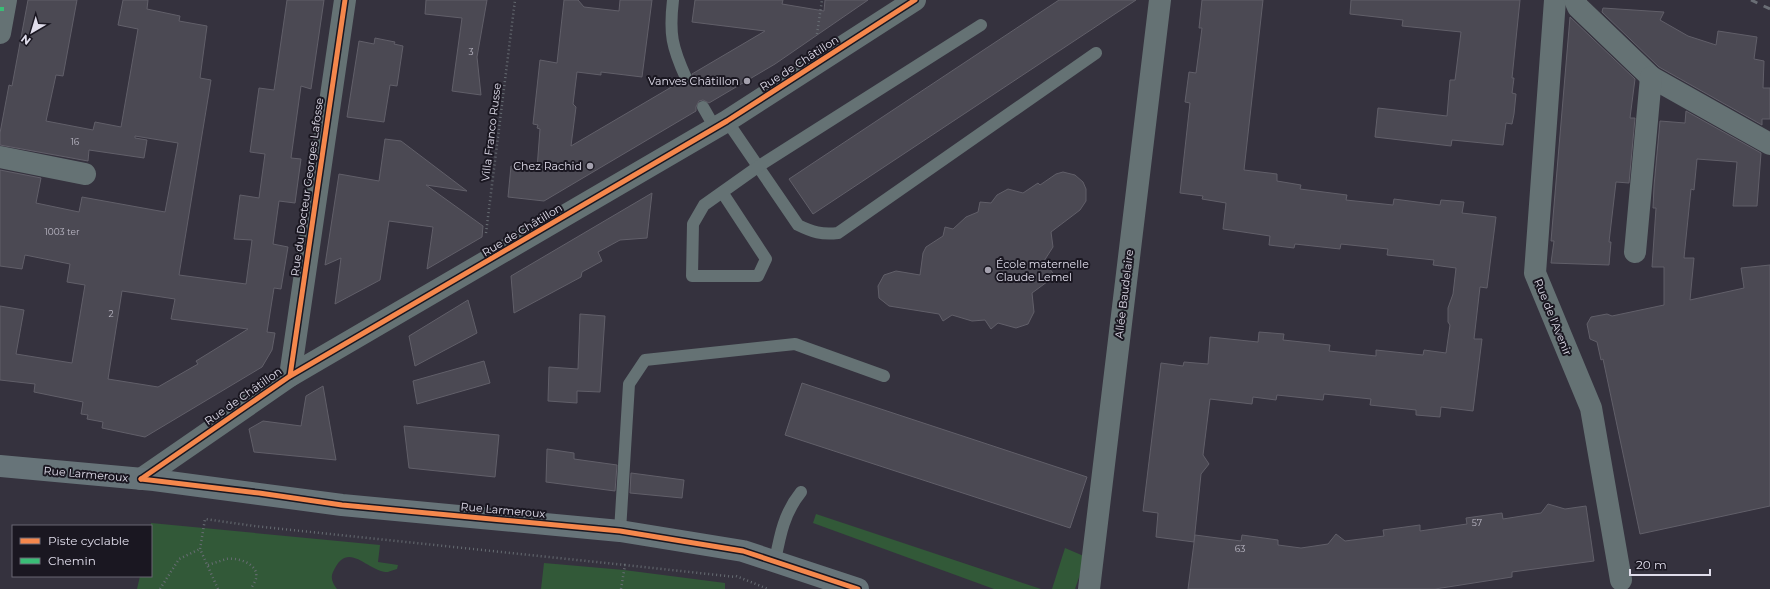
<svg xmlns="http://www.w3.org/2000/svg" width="1770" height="589" font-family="Montserrat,sans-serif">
	<rect width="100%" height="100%" fill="#35323e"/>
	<g fill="#325938">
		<path d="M816,514L1041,589H994L813,523Z"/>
		<path d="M151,523L380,545L378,562L398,565L397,569C394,570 390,571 388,572C367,572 348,538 333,572C330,578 333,584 337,589H137L140,576H151Z"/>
		<path d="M1065,548L1086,557L1075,589H1052Z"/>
		<path d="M544,563L624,570L725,583V589H541Z"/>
	</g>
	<g fill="#4b4953" stroke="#615f69" fill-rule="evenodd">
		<path d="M28,0H77L63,76L56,75L46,121L93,130L95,122L121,127L138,29L118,25L123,0H148L147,9L180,16L179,21L207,26L200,78L211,80L179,275L246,284L252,240L234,239L240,195L259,198L265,154L250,152L259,88L274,90L287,0H324L311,89L301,86L291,158L301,159L295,203L279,201L273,244L288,247L281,289L274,288L267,332L275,333L272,350L262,367L145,437L102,428L103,422L87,419L88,415L81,414L83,402L34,392L35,384L0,380V306L24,310L16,354L72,363L85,285L67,282L70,264L25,255L22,269L0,266V170L41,178L36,203L79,212L82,197L165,212L178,143L135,136V138L147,140L144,158L89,150L88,161L0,145V133L9,85L12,86ZM122,291L175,299L171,319L248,329L196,361L198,364L158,387L108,379Z"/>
		<path d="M426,0H487L477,57L481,95L452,91L462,18L425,14Z"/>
		<path d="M564,0H578L584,7L619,11L620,0H652L642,77L601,72V75L577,72L573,104L576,107L571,146L680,82L685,85H689L693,79L692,74L765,31L692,22L695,0H783L782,4L824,11L825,0H868L775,64L709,103L703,100L699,101L696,107V111L544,201L508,197L511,166L537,169L540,129L537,128L538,125L533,124L540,60L557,63Z"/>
		<path d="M1059,0H1136L813,214L789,179Z"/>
		<path d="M1202,0H1263L1244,170L1277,174V181L1301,185L1300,189L1347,195L1346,200L1393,205L1394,199L1440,205L1441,200L1464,202L1462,213L1496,217L1487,288L1480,287L1474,339H1482L1473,411L1441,407L1440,417L1416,415V410L1370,405L1371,399L1324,394L1323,400L1277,395L1276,400L1253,397L1252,404L1210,399L1203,455L1209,464L1201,474L1194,542L1156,537L1158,513L1143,511L1161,363L1183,366L1184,362L1208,364L1210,337L1258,342L1259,332L1284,334L1283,340L1330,345L1329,351L1376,356V350L1423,355L1424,350L1446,353L1450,325L1448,322V308L1453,294L1456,268L1433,265L1434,260L1387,255L1388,249L1341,244L1340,249L1295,244L1294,248L1269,245L1270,236L1223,229L1226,203L1202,199L1203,196L1180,193L1190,103L1185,102L1189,72L1196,73L1202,28H1199Z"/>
		<path d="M1351,0H1520L1512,78H1514L1512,93L1516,94L1514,114L1512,124L1506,123L1503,145L1452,140L1451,146L1375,137L1378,108L1447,116L1450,80H1455L1461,32L1402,26L1403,20L1350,14Z"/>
		<path d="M1603,8L1664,12L1660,20L1688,36L1716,45L1718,31L1757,37L1754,59L1764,61L1763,88H1770V119H1762V125L1659,67L1602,12Z"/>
		<path d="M1570,17L1635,79L1630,118H1635L1629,183L1616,182L1609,242H1611L1609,265L1551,263L1554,241H1551Z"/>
		<path d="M375,38L395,42L394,44L403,46L397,86L390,85L384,122L347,117L359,41L374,44Z"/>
		<path d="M1686,111L1761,153L1757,206H1733L1737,162L1697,159L1694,190L1691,189L1684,258H1694L1690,300L1744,288L1741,268L1770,265V506L1640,534L1603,359L1601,360L1597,342L1590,339L1587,324L1591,317L1607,314L1612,316L1664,305V267H1652L1656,208H1653L1654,186L1660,121L1685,123Z"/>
		<path d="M385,139L401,141L467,191L426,185L483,226L482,237L427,269L433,227L389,221L380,280L335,304L341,258L325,265L339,174L379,181Z"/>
		<path d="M1063,172L1075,175L1083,182L1086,189V201L1080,210L1051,232L1053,247L1044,261L1055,276L1032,293L1034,312L1028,324L1016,328L998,323L991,329L985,320L972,321L952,315L943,321L939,314L889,306L879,298L878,286L884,275L896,271L920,275L923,253L926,247L943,236L945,227L953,229L966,217L978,212L980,202L991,203L997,195L1008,189L1023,193L1038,183L1040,185L1056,174Z"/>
		<path d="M652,193L647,238L620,240L598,252L602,261L582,272L581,277L514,313L511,276Z"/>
		<path d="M468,300L477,333L415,366L409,336Z"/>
		<path d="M580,314L605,316L600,392L577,391V403L548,401L549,367L578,369Z"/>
		<path d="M484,361L490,383L417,404L413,381Z"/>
		<path d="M802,383L1087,477L1070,528L785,435Z"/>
		<path d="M323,386L336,460L254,452L249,429L263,421L301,426L306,396Z"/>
		<path d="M404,426L499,435L495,477L409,468Z"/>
		<path d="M547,449L574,453V459L617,465L615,491L546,482Z"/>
		<path d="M631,473L684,480L682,498L630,493Z"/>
		<path d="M1548,504L1565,509L1586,506L1594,561L1512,572V577L1435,589H1188L1195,535L1241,541L1242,535L1278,540V545L1301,548L1328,544L1336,534L1345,541L1384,536L1383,530L1420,525V531L1467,524L1466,518L1502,513L1503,519L1541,513Z"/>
	</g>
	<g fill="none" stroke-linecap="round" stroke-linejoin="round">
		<g stroke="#676d73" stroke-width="2.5" stroke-dasharray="1 3" stroke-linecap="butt">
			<path d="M817,34L822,0"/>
			<path d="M486,233L515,0"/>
			<path d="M208,565C214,563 220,561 226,559C236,557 259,563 256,578C256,581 252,586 251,589"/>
			<path d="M736,576L768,589"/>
			<path d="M160,589L179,559L200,549"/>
			<path d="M218,589L200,549L205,519L254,526L625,565"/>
			<path d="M621,589L625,565L736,577"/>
		</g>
		<g stroke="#657274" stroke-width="12">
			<path d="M673,0C669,34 672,47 686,78"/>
			<path d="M703,107L715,128"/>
			<path d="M727,121L798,225C812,232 822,235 838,233L1096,53"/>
			<path d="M722,192L766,259L758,276H692L693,224L704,205L759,166L981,25"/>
			<path d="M620,531L629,384L645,360L795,344L884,376"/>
			<path d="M775,561C780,535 784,513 801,492"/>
		</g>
		<g stroke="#657274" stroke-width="22">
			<path d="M1555,0L1535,273L1591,408L1621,580"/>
			<path d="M1575,0L1578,7L1651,77L1770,144"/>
			<path d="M0,33L6,0"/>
			<path d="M0,157L85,174"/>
			<path d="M1635,252L1651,77"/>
			<path d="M290,376L345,0"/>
			<path d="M141,479L290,376L727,121L915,0"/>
			<path d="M1089,589L1160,0"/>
		</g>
		<path stroke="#677479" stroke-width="22" d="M0,466L154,480L342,505L620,531L743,551L858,589"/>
		<path stroke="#6a6e75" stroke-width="3" stroke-dasharray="7 7" stroke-linecap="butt" d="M1751,0L1770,9"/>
		<path stroke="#3abd76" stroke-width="4" stroke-dasharray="8 4" stroke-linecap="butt" d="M0,9H4"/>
		<g stroke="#1a1721" stroke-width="8">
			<g id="cycleway">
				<path d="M290,376L345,0"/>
				<path d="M141,479L290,376L727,121L915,0"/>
				<path d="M141,479L259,493L342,505L620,531L743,551L858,589"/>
			</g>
		</g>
		<use href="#cycleway" stroke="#f5874c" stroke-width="5"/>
	</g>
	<g fill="#a4a1ae" stroke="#1a1721" stroke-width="1.5">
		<circle cx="747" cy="81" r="4"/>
		<circle cx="590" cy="166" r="4"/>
		<circle cx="988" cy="270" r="4"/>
	</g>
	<g text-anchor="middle" stroke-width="4" stroke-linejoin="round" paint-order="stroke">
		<g font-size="9" fill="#bbb8c5">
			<text x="471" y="55">3</text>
			<text x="75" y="145">16</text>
			<text x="62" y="235">1003 ter</text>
			<text x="111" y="317">2</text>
			<text x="1477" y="526">57</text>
			<text x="1240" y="552">63</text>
		</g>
		<g font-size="11" fill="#e0ddeb" stroke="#1a1721">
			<text transform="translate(799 63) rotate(-33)" y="4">Rue de Châtillon</text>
			<text transform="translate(491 132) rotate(-83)" y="4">Villa Franco Russe</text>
			<text transform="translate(307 187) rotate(-82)" y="4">Rue du Docteur Georges Lafosse</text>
			<text transform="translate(522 230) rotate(-31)" y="4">Rue de Châtillon</text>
			<text transform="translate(1124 294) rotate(-83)" y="4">Allée Baudelaire</text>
			<text transform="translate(1553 317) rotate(68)" y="4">Rue de l'Avenir</text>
			<text transform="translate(243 396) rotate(-35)" y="4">Rue de Châtillon</text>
			<text transform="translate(86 474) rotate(5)" y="4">Rue Larmeroux</text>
			<text transform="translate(503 510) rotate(5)" y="4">Rue Larmeroux</text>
		</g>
		<g font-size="11" fill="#e0ddeb" stroke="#1a1721" text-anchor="end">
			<text x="739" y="85">Vanves Châtillon</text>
			<text x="582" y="170">Chez Rachid</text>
			<text x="996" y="268" text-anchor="start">École maternelle<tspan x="996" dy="13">Claude Lemel</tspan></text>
		</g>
	</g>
	<rect x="12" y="525" width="140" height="52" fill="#1a1721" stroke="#696672"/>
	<rect x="20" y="538" width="20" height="6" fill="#f5874c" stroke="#696672"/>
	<text x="48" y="545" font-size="12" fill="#e0ddeb">Piste cyclable</text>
	<rect x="20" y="558" width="20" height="6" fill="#3abd76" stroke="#696672"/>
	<text x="48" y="565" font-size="12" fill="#e0ddeb">Chemin</text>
	<g transform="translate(32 32) rotate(218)" stroke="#1a1721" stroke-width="3" paint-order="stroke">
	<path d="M0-3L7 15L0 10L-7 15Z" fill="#e0ddeb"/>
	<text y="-6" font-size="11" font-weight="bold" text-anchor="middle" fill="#e0ddeb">N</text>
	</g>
	<path d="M1630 569v6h80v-6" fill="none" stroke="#e0ddeb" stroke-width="2"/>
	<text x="1636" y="569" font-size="12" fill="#e0ddeb" stroke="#1a1721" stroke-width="3" paint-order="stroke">20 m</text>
</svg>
